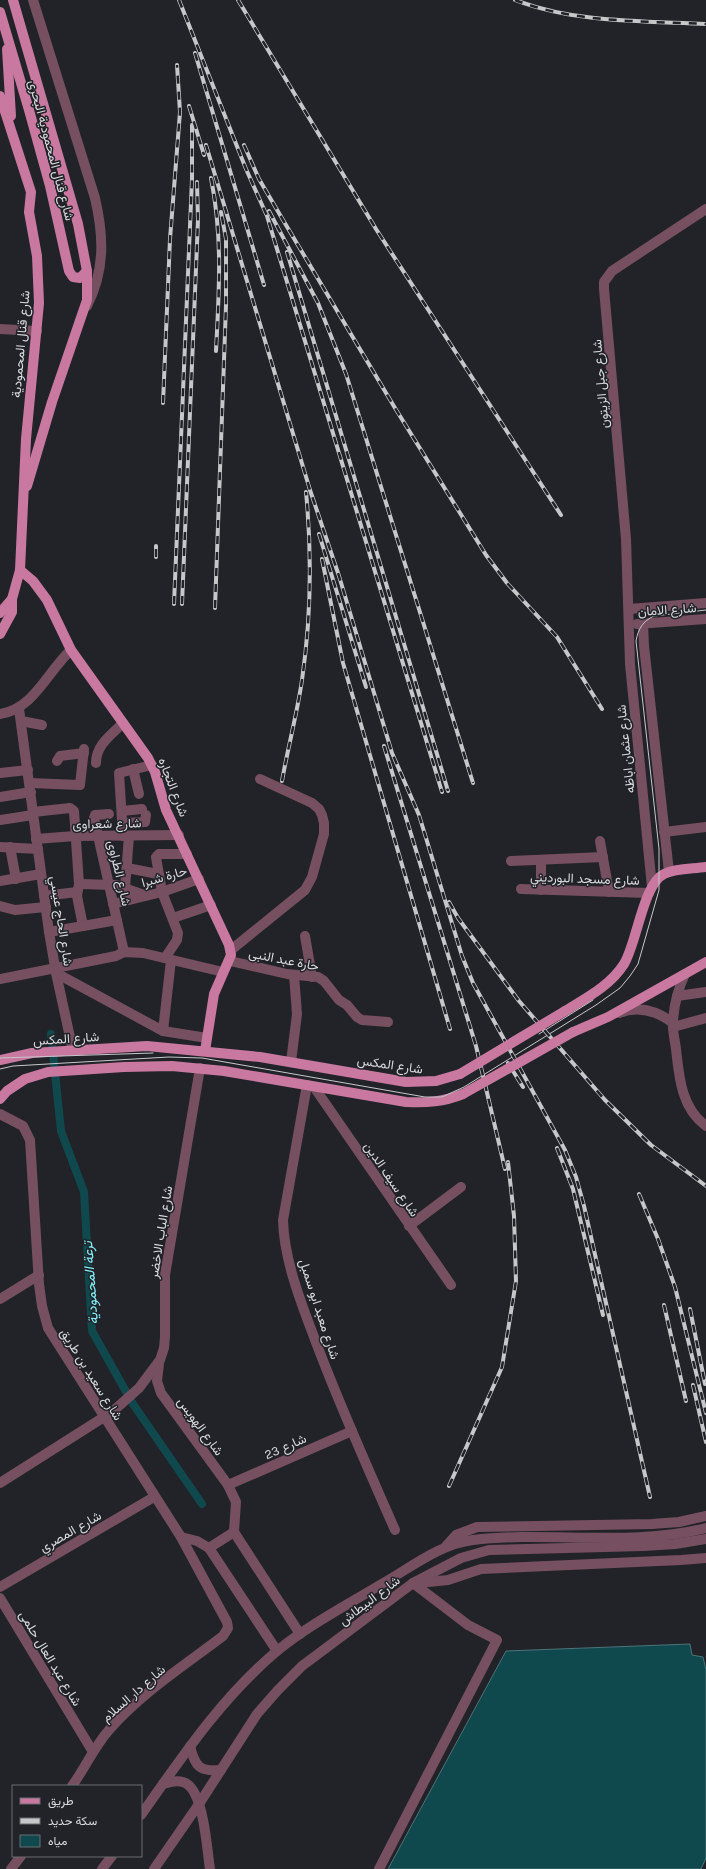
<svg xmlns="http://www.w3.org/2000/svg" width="706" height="1869" font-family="Karla,Vazirmatn,sans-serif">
	<rect width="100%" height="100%" fill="#212328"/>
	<path fill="#0f494e" stroke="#4c7479" d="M690,1644L692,1655L703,1657L706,1670V1858L701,1869H388L506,1651Z"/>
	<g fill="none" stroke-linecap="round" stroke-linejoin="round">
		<path stroke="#0f494e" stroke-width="8" d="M51,1034L61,1131L84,1192L92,1331L133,1404L202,1504"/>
		<g stroke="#764f61" stroke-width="10">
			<path d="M33,0L95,198C104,237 105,270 87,306"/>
			<path d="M0,329L37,331"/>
			<path d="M629,609L706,603"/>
			<path d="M637,624L706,619"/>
			<path d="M643,624L644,646L669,872"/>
			<path d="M19,709L49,932L56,973L163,1031L207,1038"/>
			<path d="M0,714C34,709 47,672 71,650"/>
			<path d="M21,721L42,725"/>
			<path d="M57,761L60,756L84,753"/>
			<path d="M96,763C96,745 111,735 123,723"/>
			<path d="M133,769L139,794"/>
			<path d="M0,773L28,770"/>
			<path d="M30,783L80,785L84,749"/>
			<path d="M0,797L31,792"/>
			<path d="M122,811L142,809"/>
			<path d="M33,812L70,808L74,811L79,884L77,896L83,926"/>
			<path d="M109,814L95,815L94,818L124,952"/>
			<path d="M0,820L33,815"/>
			<path d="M123,823L145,822L146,815"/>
			<path d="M664,832L706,827"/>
			<path d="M123,836L119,773L152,765"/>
			<path d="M36,839L75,836L179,835"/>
			<path d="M600,841L609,892"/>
			<path d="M0,847L38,849"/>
			<path d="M10,847L16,879"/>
			<path d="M511,861L603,857"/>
			<path d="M127,868L158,874"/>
			<path d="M0,881L41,874"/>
			<path d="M79,884L116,885L144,895"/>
			<path d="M652,887L630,664L626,539L604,289V282L612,271L706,209"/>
			<path d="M125,888L129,836"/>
			<path d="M521,889L649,893"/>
			<path d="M541,890V860"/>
			<path d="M44,896L77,892"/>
			<path d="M113,904L162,892L199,879"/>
			<path d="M0,906L15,910L46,907"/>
			<path d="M173,918L211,905"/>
			<path d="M49,932L117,920"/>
			<path d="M305,936L312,977"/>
			<path d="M231,950L305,890L312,877L324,834V823L322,815L319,809L312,803L260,779"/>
			<path d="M165,958L177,940L178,933L162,892L156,857L159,854H187"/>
			<path d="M230,961L287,974L318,977L324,981L339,1000L347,1005L357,1017L362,1020L388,1022"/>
			<path d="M56,973L73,1051"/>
			<path d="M685,974C678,989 674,1005 673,1021C672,1030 675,1040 676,1049C679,1076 681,1108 706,1126"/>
			<path d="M0,979L116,956L124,952L143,953L223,972"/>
			<path d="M677,996L706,992"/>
			<path d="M619,1013C639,1005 657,1011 673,1023"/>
			<path d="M673,1027L706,1018"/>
			<path d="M163,1031L171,960"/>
			<path d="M291,1062L297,1014L294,975"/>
			<path d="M307,1085L283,1220C284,1259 300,1300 314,1337C338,1402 367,1466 395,1530"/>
			<path d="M314,1087L451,1285"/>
			<path d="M0,1114L23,1126L30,1140L39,1284L42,1306L48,1328L181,1537L227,1622L228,1628L223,1636C185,1665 140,1694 109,1730C94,1747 85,1768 72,1786"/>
			<path d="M409,1226L461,1187"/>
			<path d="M0,1299L39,1275"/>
			<path d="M159,1364L157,1381L161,1393L228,1485L236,1502L234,1532L300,1634"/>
			<path d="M0,1483L112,1412L139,1388L160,1360L164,1348L165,1337V1275L200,1068"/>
			<path d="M228,1485L352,1431"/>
			<path d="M181,1537L197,1541L209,1548L277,1651"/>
			<path d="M446,1546L456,1535L477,1527L652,1524L679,1522L706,1516"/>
			<path d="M209,1548L234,1532"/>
			<path d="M419,1583L448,1580L481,1569L681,1560L706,1558"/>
			<path d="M0,1587L154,1497"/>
			<path d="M0,1598L93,1752"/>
			<path d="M190,1746C195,1767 200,1772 221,1770"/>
			<path d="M163,1784C171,1782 180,1779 187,1784C204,1795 207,1850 210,1869"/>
			<path d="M141,1815C182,1757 222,1697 277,1651C310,1624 349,1604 385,1582C413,1566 440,1544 473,1540C549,1531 631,1547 706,1528"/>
			<path d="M11,1869L21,1856"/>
			<path d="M102,1869L112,1856"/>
			<path d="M154,1869L199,1804L257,1714L278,1690L302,1666L413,1583L461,1558L489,1550L644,1546L675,1544L706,1539"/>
			<path d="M379,1869L497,1640L468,1625L413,1583"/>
		</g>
		<g stroke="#c9789f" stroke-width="10">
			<path d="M13,0L78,224L87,271V300L52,402L27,486"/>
			<path d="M0,12L29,110L50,186L69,271L73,277L80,278L87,271"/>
			<path d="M7,49L11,116"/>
			<path d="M0,96L31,192L29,212L37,256L39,303L26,439L20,570L12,599V612L0,634"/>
			<path d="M20,570L33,581L47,600L71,650L148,758L155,772L166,810L229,945L231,955L214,994L205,1051"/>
			<path d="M0,613L12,599"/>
			<path d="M565,1011C586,998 610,986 624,964C637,943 643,884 664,874C676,868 693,869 706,867"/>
			<path d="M573,1032L608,1017L706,962"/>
			<path d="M0,1060L32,1053L147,1046L260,1057L406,1082L436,1081L460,1074"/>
			<path d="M0,1099L7,1091L25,1079L48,1072L124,1067L172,1066L224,1071L406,1102C427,1103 443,1102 463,1094"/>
		</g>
		<g stroke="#c6c7cb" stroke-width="1">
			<path d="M539,1034L593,1000"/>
			<path d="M0,1058L153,1053"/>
			<path d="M0,1069L13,1066L169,1057L202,1058L425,1097H442L464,1087L596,1005L620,988L630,976L638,964L659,890V849L636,641C638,629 643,621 654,616L706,610"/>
		</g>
		<g stroke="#c6c7cb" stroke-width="4">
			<g id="rail">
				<path d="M179,0L246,169L267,216L442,792"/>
				<path d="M238,0L376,229L561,515"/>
				<path d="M515,0C574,23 643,21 706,24"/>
				<path d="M195,53L264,285"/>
				<path d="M189,106L204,155"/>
				<path d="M206,145L310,490L339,576L392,753L419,815L462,956L473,983L565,1150L576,1177L584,1206L650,1497"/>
				<path d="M244,145L259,179L283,220L395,408L486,555L507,583L557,637L602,709"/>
				<path d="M211,178C223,238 219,291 216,351"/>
				<path d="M269,211L318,303L346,374L473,783"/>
				<path d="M287,252L448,791"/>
				<path d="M163,403L170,239L180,112L177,65"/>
				<path d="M319,534L366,687"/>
				<path d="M156,557V546"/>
				<path d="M322,559L343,663L450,1029"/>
				<path d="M174,604L192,179V125"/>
				<path d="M182,604L198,220L197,182"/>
				<path d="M215,608L226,305V239L221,212"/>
				<path d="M384,746L476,1046L505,1169"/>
				<path d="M282,781C288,747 297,714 302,680C311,618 312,554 306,492"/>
				<path d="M449,902L458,918L519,1001L605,1100L651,1145L706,1186"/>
				<path d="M508,1063L523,1087"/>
				<path d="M557,1148L573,1189L603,1315"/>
				<path d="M639,1194L658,1239L675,1287L706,1413"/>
				<path d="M664,1305L686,1401"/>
				<path d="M690,1309L705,1384"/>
				<path d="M693,1385L706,1442"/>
				<path d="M449,1486L502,1367L516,1281L514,1216L508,1162"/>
			</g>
		</g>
		<use href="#rail" stroke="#212328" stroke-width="2.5" stroke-dasharray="8" stroke-linecap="butt"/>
		<g stroke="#c9789f" stroke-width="10">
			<path d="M460,1074L565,1011"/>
			<path d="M463,1094L573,1032"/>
		</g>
	</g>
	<g text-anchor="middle" stroke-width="3" stroke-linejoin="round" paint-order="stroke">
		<g font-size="13" fill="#d9dade" stroke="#212328">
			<text transform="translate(52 150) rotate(75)" y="5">شارع قنال المحمودية البحرى</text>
			<text transform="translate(20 344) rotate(-85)" y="5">شارع قنال المحمودية</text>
			<text transform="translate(600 384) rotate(-95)" y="5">شارع جبل الزيتون</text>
			<text transform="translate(667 609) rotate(-4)" y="5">شارع الامان</text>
			<text transform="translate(625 749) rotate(-96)" y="5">شارع عثمان اباظه</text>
			<text transform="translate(174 787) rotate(69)" y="5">شارع التجاره</text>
			<text transform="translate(107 823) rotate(-1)" y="5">شارع شعراوى</text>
			<text transform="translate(120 873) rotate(77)" y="5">شارع الطراوى</text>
			<text transform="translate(164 876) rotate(-16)" y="5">حارة شبرا</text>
			<text transform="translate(585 878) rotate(2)" y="5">شارع مسجد البورديني</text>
			<text transform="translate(62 921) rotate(81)" y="5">شارع الحاج عيسي</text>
			<text transform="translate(284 959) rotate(11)" y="5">حارة عبد النبى</text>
			<text transform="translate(66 1038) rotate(-4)" y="5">شارع المكس</text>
			<text transform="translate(390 1064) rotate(8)" y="5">شارع المكس</text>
			<text transform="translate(392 1179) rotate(56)" y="5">شارع سيف الدين</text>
			<text transform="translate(160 1232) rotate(-81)" y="5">شارع الباب الاخضر</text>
			<text transform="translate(320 1309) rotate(72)" y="5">شارع معبد ابو سمبل</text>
			<text transform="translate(92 1374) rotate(58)" y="5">شارع سعيد بن طريق</text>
			<text transform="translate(201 1426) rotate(54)" y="5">شارع الهويس</text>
			<text transform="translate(285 1446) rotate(-24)" y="5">شارع 23</text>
			<text transform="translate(70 1531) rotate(-30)" y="5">شارع المصري</text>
			<text transform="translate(369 1600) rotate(-37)" y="5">شارع البيطاش</text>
			<text transform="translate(51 1658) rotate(59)" y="5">شارع عبد العال حلمى</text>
			<text transform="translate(133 1693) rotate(-41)" y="5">شارع دار السلام</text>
		</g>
		<g font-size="14" font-style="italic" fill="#82eff8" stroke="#212328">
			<text transform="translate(90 1283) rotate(-94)" y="5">ترعة المحمودية</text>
		</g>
	</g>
	<rect x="12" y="1785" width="130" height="72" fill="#212328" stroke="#6b6c71"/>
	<rect x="20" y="1798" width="20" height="6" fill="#c9789f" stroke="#6b6c71"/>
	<text x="48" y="1805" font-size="12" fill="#d9dade">طريق</text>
	<rect x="20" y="1818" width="20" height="6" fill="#c6c7cb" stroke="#6b6c71"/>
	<text x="48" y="1825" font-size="12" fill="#d9dade">سكة حديد</text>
	<rect x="20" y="1835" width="20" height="12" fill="#0f494e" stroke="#6b6c71"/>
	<text x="48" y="1845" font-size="12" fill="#d9dade">مياه</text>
</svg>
